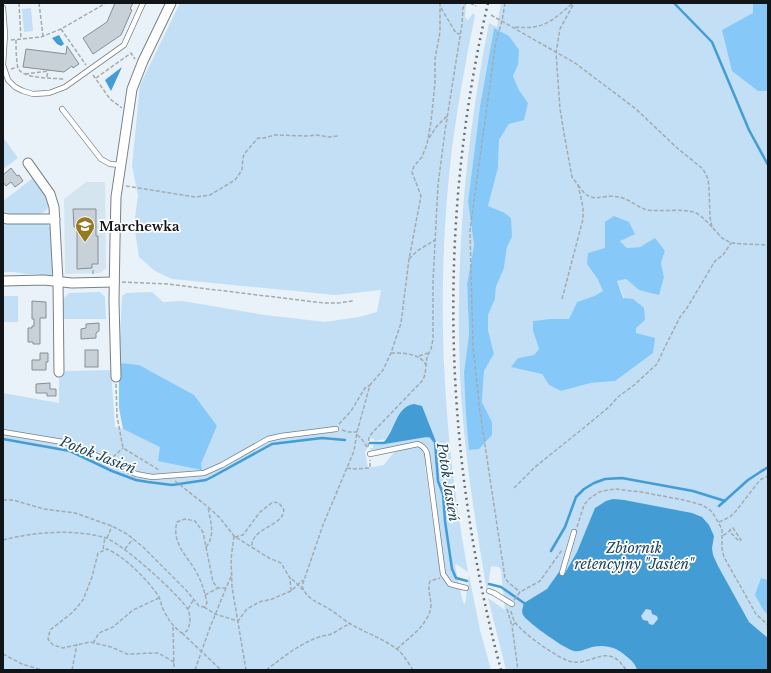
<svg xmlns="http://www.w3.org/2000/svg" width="771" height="673" font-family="'Libre Baskerville',serif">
	<rect width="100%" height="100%" fill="#e9f2f8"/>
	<path fill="#d5e5f0" d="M86,182H105L106,268L100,273L65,274L64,199Z"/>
	<g fill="#c2dff5" fill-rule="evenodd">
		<path d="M180,3H466L465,17L468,20L473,13L475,15C466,59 458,103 452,148C435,290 442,432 468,572L456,564L455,566L459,584L452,581L444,573L428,451L425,446L420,443L373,451L369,448H373V445L425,436H430L434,441L435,439L427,418L397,417L387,439L374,441V439L369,438L368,447L365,452L368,468L384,465C396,448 398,450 418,446L424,450L427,466H425L440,571C443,581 450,587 460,589L463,602L465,604L469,575L480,630L491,670H3V393L59,403V378L66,371L111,370L115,427L123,429L201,464L217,426L119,363L122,296L126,293L152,292L163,302L182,301L265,315L325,322L359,317L377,312L381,290L336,295L172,279L155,271L139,257L134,224L138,196L132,166L140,85Z"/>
		<path d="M501,3H753L758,91H768V580L761,578L764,611L768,615V670H506L488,598L505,610L501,570L499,567L491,566L487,592C475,520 463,447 460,374C455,256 466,139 489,23L497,27ZM494,28L518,65L513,76L519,90L528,103L509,124L499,140L498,168L488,206L503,212L512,237L507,247L504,268L496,287L495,299L488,315V330L494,354L484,371L482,402L492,422L464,372L469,334L467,284L474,245L468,202L480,106ZM629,222L620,241L627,248L640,247L655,239L665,251L661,263L664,277L639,290L626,279L617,281L636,328V333L615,381L591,383L561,391L549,385L542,374L518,358L534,355L539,349L533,331V321L549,319H569L577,302L594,296L603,291L597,278L605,248Z"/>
		<path d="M31,8L33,31L24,32L22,9Z"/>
		<path d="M3,137L18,158L3,169Z"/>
		<path d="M33,178C38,184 49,194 49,202C51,220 13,217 3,211V201Z"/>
		<path d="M3,224H47L53,230V275L45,276L37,274H25L15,272H4L3,271Z"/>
		<path d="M100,292L105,297L106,319H63V299L69,293Z"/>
		<rect x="3" y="296" width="15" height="26"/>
	</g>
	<g fill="#86c9f8">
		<path d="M753,3H768V91H758L732,71L722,30L753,13Z"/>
		<path d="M494,28L509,36L519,50L518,65L513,76L519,90L528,103L524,120L509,124L499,140L498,168L488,206L503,212L511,218L512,237L507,247L504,268L496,287L495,299L488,315V330L494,354L484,371L482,402L492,422V435L479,449L469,450L466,415L464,372L469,334L467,284L474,245L468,202L480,106Z"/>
		<path d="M614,216L629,222L635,234L620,241L627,248L640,247L655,238L665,251L661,263L664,277L659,295L639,290L626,279L617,281L623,298L633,299L644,308L645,320L636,328V333L655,338L653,353L615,381L591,383L561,391L549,385L542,374L511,367L518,358L534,355L539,349L533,331V321L549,319H569L577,302L594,296L603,291L597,278L587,264L588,253L605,248V222Z"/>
		<path d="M119,363L139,365L194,395L217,426L201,464L202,470L158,461L160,447L123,429L119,408Z"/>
		<path d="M761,578L768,580V615L764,611L755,595Z"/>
	</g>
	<g fill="#439cd4" fill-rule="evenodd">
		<path d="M59,35L64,44L61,46L57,44L52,38Z"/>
		<path d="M122,67L111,91L105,80Z"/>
		<path d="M414,404L422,406L435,439V442L430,436H425L383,443C395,432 395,407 414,404Z"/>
		<path d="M613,499L624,500L692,513L702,517L709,525L714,536L712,548L713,555L718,566L749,622L768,638V670H637C635,663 631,660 626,656C617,647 605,644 592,647C585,649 581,652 574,651C565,649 528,623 523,615C521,611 523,607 524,603L547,589L559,572L565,573L577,552L595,508L606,501ZM646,609L651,610L652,614L657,616L658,619L653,625L649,624L648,621L643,620L641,616Z"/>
	</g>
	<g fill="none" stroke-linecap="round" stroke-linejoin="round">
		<g stroke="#439cd4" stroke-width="2.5">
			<path d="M674,3L712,42L749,130L768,165"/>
			<path d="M3,439L70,451L112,471L136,480L148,482L172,485L206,480L212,477L272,444L322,438L345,440"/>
			<path d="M370,443H383L425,436H430L435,442L438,481L443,494L445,521L452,569L456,578L467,581"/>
			<path d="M719,506L748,480L768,467"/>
			<path d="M551,551L565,527L576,497L584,489L594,483L605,479L622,478L693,491L725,501"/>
			<path d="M489,584L501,587L524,603"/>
		</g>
	</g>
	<g fill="#c8d1d7" stroke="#878f95">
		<path d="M115,3H133L130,9L132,10L121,35L93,54L83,38L107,22Z"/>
		<path d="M67,46L79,64L73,68L72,66L64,72L23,67L26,49L66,54Z"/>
		<path d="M11,168L17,176L19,175L23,181L15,187L11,182L6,186L3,182V175Z"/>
		<path d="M73,209H96V236H98V264H92V268L77,269V227H74Z"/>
		<path d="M32,301L46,302V318H40V344H33V342H28V328H32V326H34V319H32Z"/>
		<path d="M99,323V331L96,333V338L81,339V329L86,328V324Z"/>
		<rect x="85" y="350" width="13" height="17"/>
		<path d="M40,353H48V362H46V370H32V360H40Z"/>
		<path d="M50,383V389H56V396H47V393H36V384Z"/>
	</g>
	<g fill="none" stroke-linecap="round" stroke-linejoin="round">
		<g stroke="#798187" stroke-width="6">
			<g id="service">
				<path d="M3,8L5,34L3,65L8,80L15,87L23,91L33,94L49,93L65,87L124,45L143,3"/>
				<path d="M62,109L101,159L110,164L121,165"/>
				<path d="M3,432L69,443L136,474L152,477L204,473L222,465L268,439L281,436L336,429"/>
				<path d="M370,454L418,444C423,446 425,448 427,453L443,574L450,584L466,588"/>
				<path d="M562,573L574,532"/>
				<path d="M489,591L494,593L512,604"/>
			</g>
		</g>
		<g stroke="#798187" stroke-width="11">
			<g id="minor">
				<path d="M28,163L50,194L54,207L58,281L59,372"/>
				<path d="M3,218L8,219H55"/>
				<path d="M3,281L44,280L72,283L114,282"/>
				<path d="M116,377L114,302L115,240L116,197L122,157L132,89L143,61L171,3"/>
			</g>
		</g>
		<g stroke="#a4abaf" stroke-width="1.5" stroke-dasharray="4 2" stroke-linecap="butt">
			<path d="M19,3L21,39"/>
			<path d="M39,3L43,36"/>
			<path d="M470,3L476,6"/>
			<path d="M505,3L502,21L496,41L470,230L473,347L480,412L505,578L508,582L520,592"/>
			<path d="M441,8L456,33L460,34"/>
			<path d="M491,15L575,63L636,109L676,147L703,169L708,179L709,188L710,217L712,227L722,238L731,243L745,244L768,245"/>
			<path d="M515,27C543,30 552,21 573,3"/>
			<path d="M61,29L86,65"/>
			<path d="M11,40L41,37L61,29L106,3"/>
			<path d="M16,40C16,48 16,59 18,68C22,79 53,78 64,79"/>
			<path d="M11,69L18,67"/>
			<path d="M25,74L48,71"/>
			<path d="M93,75L110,99L122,108"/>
			<path d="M47,77L48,69"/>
			<path d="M96,78L131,53L135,59"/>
			<path d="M429,138L437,126L448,115"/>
			<path d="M578,185C593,207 599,193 619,197C629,199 637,207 647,210C660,212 686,208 696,213C702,216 707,222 712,227"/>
			<path d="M126,186L195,197L210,195L235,180L242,170L243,157L245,153L258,138H264L275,135L306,136L317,135L329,137L338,136"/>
			<path d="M409,259L417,251L435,240"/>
			<path d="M93,270V275"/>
			<path d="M122,282L167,284L324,303H338L353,301"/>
			<path d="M562,299L583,219V207L578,185L572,177L565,139L560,109L556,53L560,29L574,3"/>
			<path d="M391,353C403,353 420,353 426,365"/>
			<path d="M419,356L428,353"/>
			<path d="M116,384L117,416L123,448L159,470"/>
			<path d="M339,424L351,411L365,388L370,385"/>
			<path d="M342,430L348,432H357"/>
			<path d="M357,435L361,438L367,447"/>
			<path d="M368,447L369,438L372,433L423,380L425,374L427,357L431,349L433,339V282L438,185L445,131L462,24L463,8L466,3"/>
			<path d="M113,457L123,448"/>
			<path d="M347,468L353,469L370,468V460"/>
			<path d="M175,481L208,507L220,518L234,536L269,558L281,563L290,578L291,591"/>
			<path d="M514,488L535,467L586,426L609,407L619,396L633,386L657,364L664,349L680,317L687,308L715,261L723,255L731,243"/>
			<path d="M3,500H13L44,509L75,513L112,526L127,534L143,547L186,590L199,606L204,607L207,603C205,593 202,583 197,573C188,557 171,543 177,522L185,519L195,521L203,532L213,582L218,588H226L232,574"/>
			<path d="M719,522L730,517L736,511L760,480L768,476"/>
			<path d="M577,527L584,505L589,499L599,492L608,490L615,489L641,492L684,500L702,505L710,510L714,515L722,529V549L724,557L756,614L768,625"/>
			<path d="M723,535C728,534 729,530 733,528L741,540L739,541L731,533L730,529"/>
			<path d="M234,536L231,559L232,587L246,670"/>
			<path d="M235,537L243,535L260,512L273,502L279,503L284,510C283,512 283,514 282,516C275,527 250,531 252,547"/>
			<path d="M107,538L112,526"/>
			<path d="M3,540C35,532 71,529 103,537C119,540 178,594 187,608C191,615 191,624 187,631L182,633C173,627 168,619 163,609C161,605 161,601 159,597C149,581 124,556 107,549L98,553L92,577L83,600L73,612L50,630L48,639L53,645L63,648L90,642L111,647L127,654L158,653L174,662"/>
			<path d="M206,547C216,535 210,520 208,507"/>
			<path d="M103,549L105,537"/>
			<path d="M125,549L133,539"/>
			<path d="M292,579L303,590"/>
			<path d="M205,595L218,588"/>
			<path d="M514,600L520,592L540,581L562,550"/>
			<path d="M204,607L215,614L238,621L247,609L259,602L272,599L291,591L303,580"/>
			<path d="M188,609L194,599"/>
			<path d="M507,609L512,626"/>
			<path d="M511,611C512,615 513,619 515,622C522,633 561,661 573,662C595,664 608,642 626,670"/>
			<path d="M515,623L512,626L518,670"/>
			<path d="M173,627L174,670"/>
			<path d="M182,633L221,670"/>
			<path d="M93,643L99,633L113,627L133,610L159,598"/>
			<path d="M397,649C409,637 429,625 431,606C431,597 427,589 430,581L440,578"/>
			<path d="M3,654L22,664L42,670"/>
			<path d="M72,670L77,644"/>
			<path d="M195,670L209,630L226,588"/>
			<path d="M266,670C284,657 297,645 319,637C323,635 327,636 331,634C337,632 343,626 350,624"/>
			<path d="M413,670C409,664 404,655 398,650C383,638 365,633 349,623C342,619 336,613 329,609C318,602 306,599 302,586L323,525L354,451L357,432L370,385L383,370L391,353L401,323L409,259L421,196L412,172L414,166L422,157L427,144L431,122L435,83V59L440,32V3"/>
		</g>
		<use href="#service" stroke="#fff" stroke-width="4.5"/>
		<use href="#minor" stroke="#fff" stroke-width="9"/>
		<path stroke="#696e72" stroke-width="2.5" stroke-dasharray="2 4" stroke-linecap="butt" d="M488,3C437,221 443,454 501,670"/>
	</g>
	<defs>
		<g id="school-pin" transform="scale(1)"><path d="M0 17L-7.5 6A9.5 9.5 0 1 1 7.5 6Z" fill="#967921" stroke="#fefefe"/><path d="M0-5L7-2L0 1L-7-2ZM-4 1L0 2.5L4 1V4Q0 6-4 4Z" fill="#fff"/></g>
	</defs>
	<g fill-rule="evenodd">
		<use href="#school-pin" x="85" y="226"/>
	</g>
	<g text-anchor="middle" stroke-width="3.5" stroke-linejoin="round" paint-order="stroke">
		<g font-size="13" font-weight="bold" fill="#121517" stroke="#fefefe" text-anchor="start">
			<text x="99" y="231">Marchewka</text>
		</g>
		<g font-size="14" font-style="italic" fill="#21465e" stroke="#fefefe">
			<text transform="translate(98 455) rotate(21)" y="5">Potok Jasień</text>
			<text transform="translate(448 482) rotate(81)" y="5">Potok Jasień</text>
			<text x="634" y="553">Zbiornik<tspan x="634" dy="16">retencyjny "Jasień"</tspan></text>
		</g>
	</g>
	<rect width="771" height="673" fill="none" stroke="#121517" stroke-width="8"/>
</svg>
